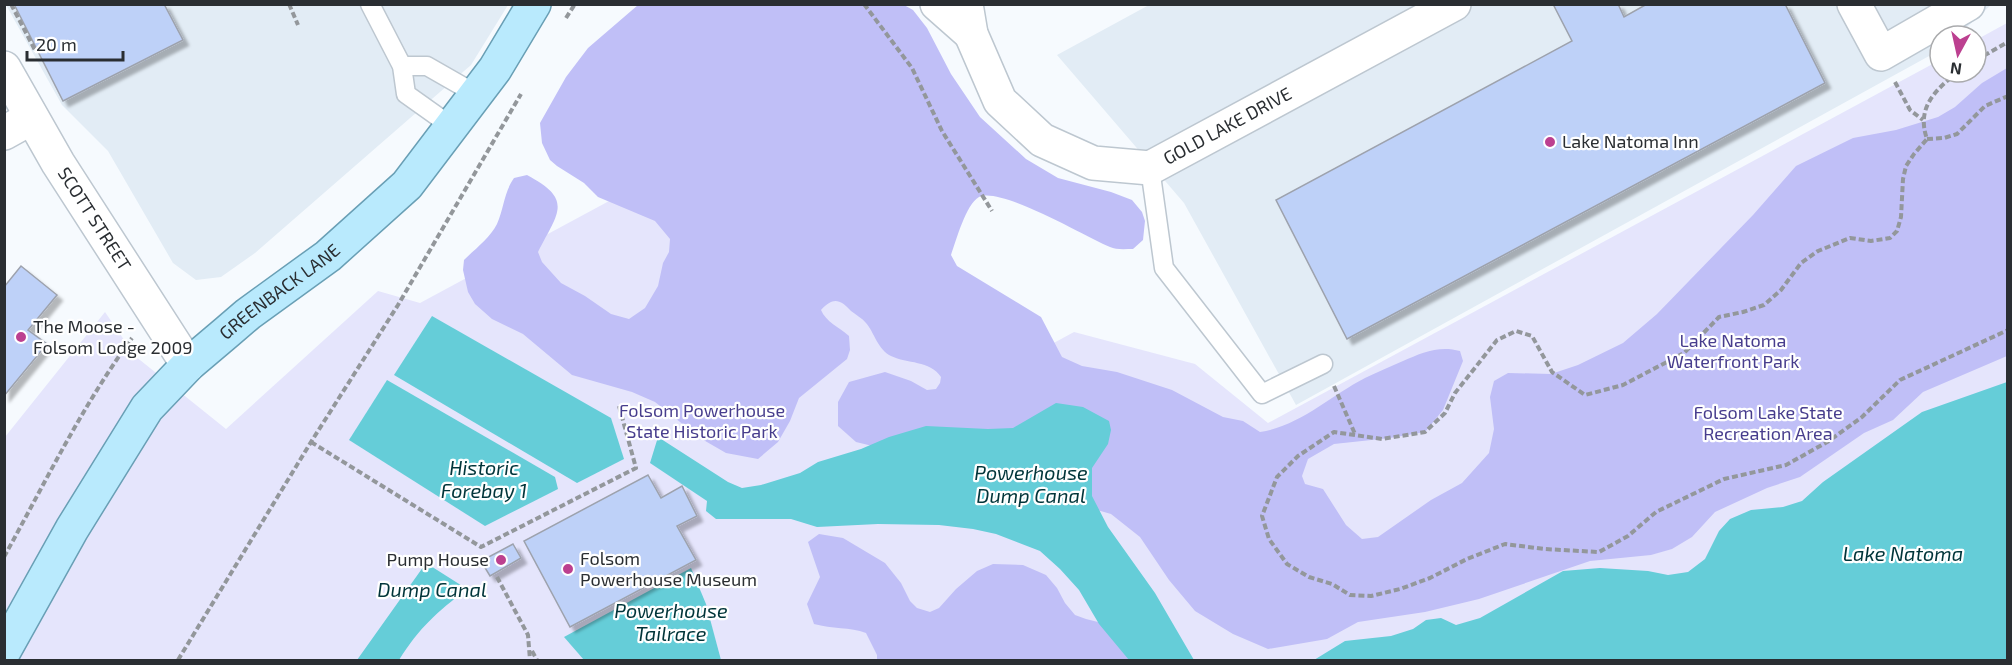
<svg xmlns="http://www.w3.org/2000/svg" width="2012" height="665" font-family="'Exo 2',sans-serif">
	<defs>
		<filter id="shadow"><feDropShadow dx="5.5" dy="5.5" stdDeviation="1.5" flood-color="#0004"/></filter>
	</defs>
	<rect width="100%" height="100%" fill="#f6fafe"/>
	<g fill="#e2ecf5">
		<path d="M6,5H508L471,65L255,253L221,277L196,280L173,263L108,151L62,105Z"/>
		<path d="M1149,5H1991L1957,36H1940V50L1296,405L1184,203L1057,55Z"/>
	</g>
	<path fill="#e5e5fc" d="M2007,23V660H5V437L105,312L135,356L226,429L378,291L420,303L800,98L960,394L1074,332L1195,364L1268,423L1940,60V72H1976V40Z"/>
	<g fill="#c0bff7">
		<path d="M638,5H904L913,10L927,28L951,74L980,117L1026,159L1058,178L1111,192L1132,200L1142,212L1145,221L1143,240L1133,249C1125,249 1116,250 1110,247C1086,237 1000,186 979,197C966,204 956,241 951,255L957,266L1041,317L1062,357L1082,366L1117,372L1172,390L1223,417L1243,421L1260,432C1300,426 1330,396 1365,378C1377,372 1390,367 1403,361C1421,353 1439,345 1460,351L1463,361L1443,410L1425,432L1390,438L1334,444L1308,459L1302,476L1305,484L1323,489L1346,525L1362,539L1378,537L1431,500L1462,483L1489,453L1494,429L1490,397L1494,381L1508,373L1551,374L1578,365L1623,343L1657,314L1753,215L1796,166L1853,138L1896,130L1938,117L1955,107L1982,83L2007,68V356L1923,392L1893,420L1864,433L1800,477L1767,488L1715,512L1692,537L1672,549L1651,555L1590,561L1479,599L1425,612L1358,622L1327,639L1268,649L1233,634L1195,611L1169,580L1140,537L1111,514L893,451L856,442L838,426V402L849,382L885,372L911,381L927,390L936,389L940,383L941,377C930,360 907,364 891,356C878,350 874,332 866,323C862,318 856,315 851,311C840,299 833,297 821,310C826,322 839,327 849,336L850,350L847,359L799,398L790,421L778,442L758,459L726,453L700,438L655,402L632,392L572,375L523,334L492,319L475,304L468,292L463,270L464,260C475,249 490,238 497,224C504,208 504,192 514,178L527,175C574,200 558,212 538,252L542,262L561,283L585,296L611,314L629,319L645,308L658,286L663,263L669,252L670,239L655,221L598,197L584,183L557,166L550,160L542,143L540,123L566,77L588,48Z"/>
		<path d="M819,534L843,538L885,563L901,583L910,601L917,608L930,612L939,608L956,589L977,571L993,564L1023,565L1046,575L1057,588L1065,603L1075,615L1086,619L1118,627L1160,660H877V655L866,633C850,627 832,629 814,624L807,604L820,577L808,542Z"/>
	</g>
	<g fill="#65cdd8">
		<path d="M432,316L611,418L624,459L577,483L394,375Z"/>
		<path d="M387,380L555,477L558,489L485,526L349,440Z"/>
		<path d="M2007,382V660H1314L1345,641L1391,636L1413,629L1426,620L1441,618L1456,625L1480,618L1563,571L1600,568L1648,571L1668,575L1688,572L1705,559L1719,531L1730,519L1751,510L1783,507L1802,501L1823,482L1922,412Z"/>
		<path d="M1056,403L1083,407L1109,421L1111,430L1108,444L1092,468V496L1108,527L1155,593L1194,660H1129L1099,624L1079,590L1060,569L1040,551L996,534L973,529L939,525L878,524L817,527L791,519H716L706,511L707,501L650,463L658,437L728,482L742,488L761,485L800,473L818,462L861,449L889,437L926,426L988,429L1013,428Z"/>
		<path d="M426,563L467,589C436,613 420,627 399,660H357Z"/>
		<path d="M691,568L706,604L721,660H584L564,637Z"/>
	</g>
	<g fill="#bed1f8" stroke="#9da2ad" stroke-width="1.5" filter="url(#shadow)">
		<path d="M14,4H164L183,40L63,101Z"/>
		<path d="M1553,4H1618L1624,17L1647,4H1785L1825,83L1347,339L1276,200L1572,41Z"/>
		<path d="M21,266L57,295L28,330L47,344L4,396V287Z"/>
		<path d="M648,475L661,498L682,486L697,516L677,526L696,560L570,627L524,541Z"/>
		<path d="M513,544L521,558L490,576L481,561Z"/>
	</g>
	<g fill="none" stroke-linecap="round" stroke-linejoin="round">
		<g stroke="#bdc7d0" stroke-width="21">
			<g id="service">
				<path d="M370,4L402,66L406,94L451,126"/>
				<path d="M402,66H427L476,94"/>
				<path d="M1150,168L1164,268L1262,394L1323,364"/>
			</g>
		</g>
		<g stroke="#bdc7d0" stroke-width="36">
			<g id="minor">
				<path d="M937,4L971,34"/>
				<path id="s1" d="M966,4L971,34L1000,101L1042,140L1093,163L1150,168L1454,4"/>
				<path d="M1854,4L1881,54L1968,4"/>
				<path id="s2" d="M4,68L58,163L188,365"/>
				<path d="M4,133L31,118"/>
			</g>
		</g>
		<g stroke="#699fb5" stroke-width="36">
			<g id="primary">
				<path id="s3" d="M4,651L72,529L147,408L188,365L227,332L248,314L328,256L407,185L495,69L534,4"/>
			</g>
		</g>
		<g stroke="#93979b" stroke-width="4" stroke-dasharray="6 3" stroke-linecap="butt">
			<path d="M11,4L36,52"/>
			<path d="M289,4L298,25"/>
			<path d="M864,4L912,68L942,131L992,211"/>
			<path d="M566,18L575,4"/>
			<path d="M1976,60L2008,42"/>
			<path d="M1958,72C1935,90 1916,108 1927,139L1914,154L1906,166L1903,179L1901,217L1897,231L1890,238L1871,241L1850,238L1818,251L1801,263L1781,290L1764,305L1743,312L1719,317L1684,353L1623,385L1585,395L1552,372L1532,336L1516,331L1497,340L1455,393L1445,413L1425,432L1382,439L1334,432L1298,456L1277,477L1262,516L1269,539L1287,564L1309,577L1332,584L1350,595L1371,596L1400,589L1430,578L1467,559L1505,544L1544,549L1599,552L1628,536L1656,512L1724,479L1786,465L1829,441L1862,417L1900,380L2008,330"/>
			<path d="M1895,82L1910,110L1923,120"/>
			<path d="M1927,139L1944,138L1957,134L1985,106L2008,96"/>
			<path d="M1334,386L1355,434"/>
			<path d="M311,442L481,547L636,468L619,406"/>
			<path d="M4,557C45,483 82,406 132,338"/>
			<path d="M497,577L528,635L530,660"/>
			<path d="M532,651L537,660"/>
			<path d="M178,660L311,442L398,305L521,94"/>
		</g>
		<use href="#service" stroke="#fff" stroke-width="18"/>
		<use href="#minor" stroke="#fff" stroke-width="33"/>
		<use href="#primary" stroke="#b9eafd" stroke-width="33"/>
	</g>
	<g fill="#bc4090" stroke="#fff" stroke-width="2">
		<circle cx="1550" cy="142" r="6"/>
		<circle cx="21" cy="337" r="6"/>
		<circle cx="501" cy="560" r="6"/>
		<circle cx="568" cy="569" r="6"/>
	</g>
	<g text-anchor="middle" stroke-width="4.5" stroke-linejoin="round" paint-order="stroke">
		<g font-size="18" fill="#2a2e32" stroke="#fff">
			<text dy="6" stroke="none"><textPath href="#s1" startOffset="362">GOLD LAKE DRIVE</textPath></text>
			<text dy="6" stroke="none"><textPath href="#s2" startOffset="176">SCOTT STREET</textPath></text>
			<text dy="6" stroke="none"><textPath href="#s3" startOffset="459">GREENBACK LANE</textPath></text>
		</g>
		<g font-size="18" fill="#2a2e32" stroke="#fff" text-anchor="start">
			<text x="1562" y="148">Lake Natoma Inn</text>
			<text x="33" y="333">The Moose -<tspan x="33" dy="21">Folsom Lodge 2009</tspan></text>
			<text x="580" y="565">Folsom<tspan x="580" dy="21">Powerhouse Museum</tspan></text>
			<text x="489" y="566" text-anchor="end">Pump House</text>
		</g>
		<g font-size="18" fill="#473d8d" stroke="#fff">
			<text x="1733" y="347">Lake Natoma<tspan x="1733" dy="21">Waterfront Park</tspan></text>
			<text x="702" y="417">Folsom Powerhouse<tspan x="702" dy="21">State Historic Park</tspan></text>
			<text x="1768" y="419">Folsom Lake State<tspan x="1768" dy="21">Recreation Area</tspan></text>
		</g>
		<g font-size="20" font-style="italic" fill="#01353a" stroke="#fff">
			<text x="484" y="475">Historic<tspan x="484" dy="23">Forebay 1</tspan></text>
			<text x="1031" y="480">Powerhouse<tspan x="1031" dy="23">Dump Canal</tspan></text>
			<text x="1903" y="561">Lake Natoma</text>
			<text x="432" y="597">Dump Canal</text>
			<text x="671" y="618">Powerhouse<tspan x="671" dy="23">Tailrace</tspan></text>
		</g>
	</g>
	<rect width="2012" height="665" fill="none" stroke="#2a2e32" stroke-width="12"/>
	<g transform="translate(1958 54) rotate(188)"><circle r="28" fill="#ffffff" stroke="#aaabad" stroke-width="1.5"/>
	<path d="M0-4.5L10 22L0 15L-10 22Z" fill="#bc4090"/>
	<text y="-9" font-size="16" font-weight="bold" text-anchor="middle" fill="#2a2e32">N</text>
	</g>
	<path d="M27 51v9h96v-9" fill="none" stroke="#2a2e32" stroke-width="3"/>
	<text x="36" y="51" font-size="18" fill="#2a2e32" stroke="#ffffff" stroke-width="4.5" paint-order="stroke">20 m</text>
</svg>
